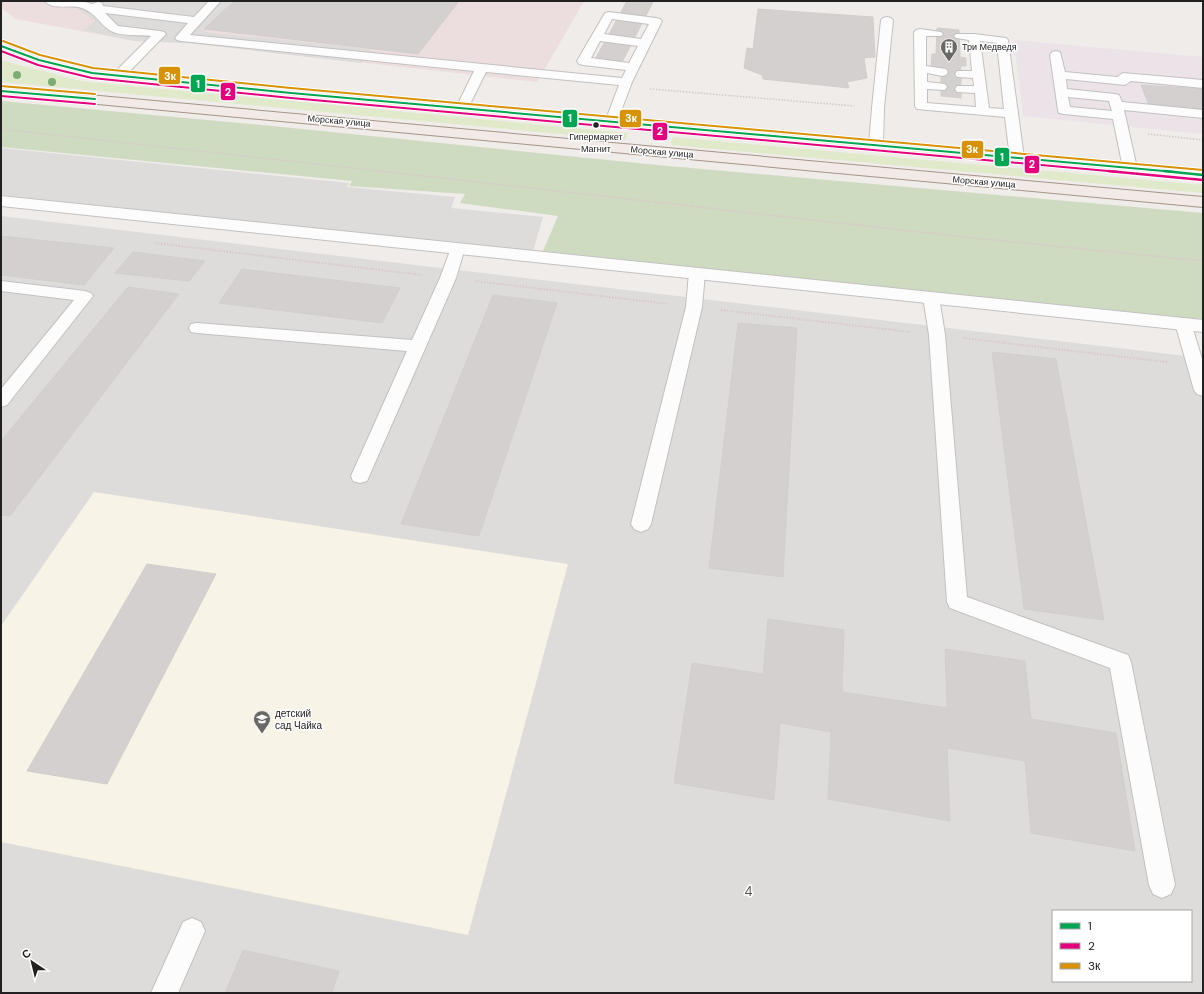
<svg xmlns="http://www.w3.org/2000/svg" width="1204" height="994" font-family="'DM Sans',sans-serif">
	<rect width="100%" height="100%" fill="#efecea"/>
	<path fill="#dedcdb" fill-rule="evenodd" d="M1,216L1203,358V993H1ZM1053,911H1191V981H1053Z"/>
	<path fill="#ecdede" d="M1,1H584L537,82L188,43L134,41L16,19L1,8Z"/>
	<path fill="#ece3e9" d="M1014,40L1203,57V134L1023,116Z"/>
	<path fill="#f7f3e7" d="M94,492L568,564L468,935L1,842V626Z"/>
	<g fill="#dddcdb">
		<path d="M42,1H232L204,32L371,49L361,63L188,43L134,41L83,30L95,21L75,7H52Z"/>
		<path d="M1,148L349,183L347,187L455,197L451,208L543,217L533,251L1,195Z"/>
	</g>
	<g fill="#e1e9cb">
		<path d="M1,60L81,81L110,84L628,133L625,140L1,82Z"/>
		<path d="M673,137L1203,185V193L671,145Z"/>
	</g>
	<path fill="#cfdbc1" d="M1,101L262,125L657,165L1203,213V323L543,251L558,216L460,203L465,194L349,186L352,181L1,147Z"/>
	<g fill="#d4d0cf" stroke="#d2cecb">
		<path d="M234,1H459L418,54L204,29Z"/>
		<path d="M627,1L653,2L619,68L592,65Z"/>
		<path d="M758,9L873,17L875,57L864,58L867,78L847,82L849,88L763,79L762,75L744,68L747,48L753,49Z"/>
		<path d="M937,28L959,30L960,57L966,58V66H961V98L941,96V68L931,67L932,54H936Z"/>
		<path d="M1141,85L1203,89V110L1149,105Z"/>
		<path d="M1,236L114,248L84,285L1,275Z"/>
		<path d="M133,252L205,261L189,281L115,273Z"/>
		<path d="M242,269L400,288L382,323L219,303Z"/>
		<path d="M128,287L179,294L10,516L1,515V441Z"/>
		<path d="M493,295L557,303L479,536L401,524Z"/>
		<path d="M738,323L797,328L783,577L709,568Z"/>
		<path d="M992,352L1056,359L1104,620L1024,609Z"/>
		<path d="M147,564L216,574L107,784L27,771Z"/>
		<path d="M768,619L844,630L842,692L947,708L945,649L1025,661L1031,719L1116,733L1135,851L1031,833L1025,761L947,748L950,821L828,799L831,732L780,723L774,800L674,783L692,663L763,674Z"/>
		<path d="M243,950L339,971L332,993H225Z"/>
	</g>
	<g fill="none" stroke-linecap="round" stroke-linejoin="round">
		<g stroke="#c2c1c0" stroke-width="2">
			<g id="lane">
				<path d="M45,1H81L92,4L98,2L102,3L103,6L194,17L209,1H221L190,35L622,78L626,70L583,65L579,64L577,61L605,13L609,12L656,18L660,19L662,21L632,82L617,122L616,125H606L605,122L619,85L486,72L468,108L467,111H457L456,108L474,71L181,41L177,40L175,38L188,23L105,13L118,26L160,31L164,32L166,34L122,79H114L112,76L114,73L151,36C142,35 118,36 111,31C98,23 95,11 78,7C68,5 52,10 45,1ZM612,19L649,24L641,39L604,34ZM600,41L638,46L629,63L591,58Z"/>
				<path d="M887,17L891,18L893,20L884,108L883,145L881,148H871L869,145L872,108L881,20L883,18Z"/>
				<path d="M920,29L941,32L943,34L941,36H926V66L946,69L948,72L946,75L942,76L927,73V82L945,84L947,87L945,90L927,89V103L976,107L975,93L957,92L955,89L957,86H974L973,78L957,77L955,74L957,71H972L969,40L956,38L954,36L956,34H974L1006,38L1008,40L1024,158L1022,161H1012L1010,158L1005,117L917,109L915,106L914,32L916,30ZM980,41L997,43L1004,109L989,108Z"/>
				<path d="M1056,51L1060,52L1065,72L1117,77L1123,73L1203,80V88L1131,81L1125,85L1066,79L1067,89L1115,94L1119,95L1122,102L1203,110V118L1124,110L1137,168L1135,171L1130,172L1125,171L1123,168L1113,119L1064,114L1059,113L1058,110L1050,55L1052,52ZM1068,97L1109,101L1112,111L1070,107Z"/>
				<path d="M458,244L463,245L465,248L456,278L367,481L360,483L353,481L351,476L407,351L197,333L191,332L189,328L191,324L197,323L412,340L440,278L451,248L453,245Z"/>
				<path d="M697,268L702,270L705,273L702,307L651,524L648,529L641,532L634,529L631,524L686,307L689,273L692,270Z"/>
				<path d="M1,281L85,291L91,293L93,296L7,405L1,407V389L74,300L1,291Z"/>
				<path d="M931,292L937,294L939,297L945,335L967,597L1128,655L1131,662L1175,885L1171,894L1162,898L1153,894L1149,885L1110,668L950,608L947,602L929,335L923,297L925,294Z"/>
				<path d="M1183,318L1189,319L1191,323L1203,362V396L1197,394L1194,390L1175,323L1177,319Z"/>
				<path d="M192,918L201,922L205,931L178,993H151L183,922Z"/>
			</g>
		</g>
		<g stroke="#c2c1c0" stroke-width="2">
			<path id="street" d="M1,196L1203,320V332L1,206Z"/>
		</g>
		<g stroke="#a49588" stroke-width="2">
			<g id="primary">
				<path d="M1,42L44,57L92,69L291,89L1203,170V180L291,97L92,77L34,63L1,51Z"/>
				<path d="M1,87L1203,197V207L1,95Z"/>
			</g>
		</g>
		<g stroke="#d6c9c9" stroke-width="1.5" stroke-dasharray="1.5 1.5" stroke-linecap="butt">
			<path d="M650,89L854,106"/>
			<path d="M1,129L388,172"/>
			<path d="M1148,134L1203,140"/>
		</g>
		<g stroke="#d6c9c9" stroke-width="2" stroke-dasharray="1.5 1.5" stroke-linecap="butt">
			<path d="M380,171L955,236L1203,261"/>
			<path d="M155,243L422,275"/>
			<path d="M475,281L668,304"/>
			<path d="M721,310L911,332"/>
			<path d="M963,338L1167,362"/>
		</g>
		<use href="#lane" fill="#fdfcfc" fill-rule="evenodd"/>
		<use href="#street" fill="#fdfcfc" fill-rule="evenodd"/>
		<use href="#primary" fill="#f1eae7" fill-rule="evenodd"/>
		<g stroke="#fff" stroke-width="4">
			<g id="bus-1-far1">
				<path d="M1,46L39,60L92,73L291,93L1175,172"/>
				<path d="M1,91L95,99"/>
			</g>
		</g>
		<g stroke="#fff" stroke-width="5">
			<path id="bus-1" d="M1164,171L1203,175"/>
		</g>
		<g stroke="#fff" stroke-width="4">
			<g id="bus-2-far1">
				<path d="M1,51L38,65L92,78L291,98L1119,172"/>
				<path d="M1,96L95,104"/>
			</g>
		</g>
		<g stroke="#fff" stroke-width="5">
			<path id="bus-2" d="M1108,171L1203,180"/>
		</g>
		<g stroke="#fff" stroke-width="4">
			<g id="bus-3">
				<path d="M3,41L40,55L93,68L291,88L1203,170"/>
				<path d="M1,86L95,94"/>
			</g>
		</g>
		<use href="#bus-1-far1" stroke="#00a651" stroke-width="2"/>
		<use href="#bus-1" stroke="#00a651" stroke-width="2.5"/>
		<use href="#bus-2-far1" stroke="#e5007d" stroke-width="2"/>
		<use href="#bus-2" stroke="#e5007d" stroke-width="2.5"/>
		<use href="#bus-3" stroke="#d79205" stroke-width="2"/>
	</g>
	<g fill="#7cae74">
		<circle cx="17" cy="75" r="4"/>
		<circle cx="52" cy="82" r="4"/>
	</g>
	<defs>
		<g id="building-pin" transform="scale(0.9)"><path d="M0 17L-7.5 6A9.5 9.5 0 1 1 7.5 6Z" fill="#696867" stroke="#fff"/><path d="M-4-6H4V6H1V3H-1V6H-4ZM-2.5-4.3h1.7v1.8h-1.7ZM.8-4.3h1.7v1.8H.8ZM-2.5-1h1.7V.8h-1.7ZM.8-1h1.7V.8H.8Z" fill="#fff"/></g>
		<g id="school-pin" transform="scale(0.9)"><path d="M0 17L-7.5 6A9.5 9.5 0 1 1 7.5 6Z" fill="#696867" stroke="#fff"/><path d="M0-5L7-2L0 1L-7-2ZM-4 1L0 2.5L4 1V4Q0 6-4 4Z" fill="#fff"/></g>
	</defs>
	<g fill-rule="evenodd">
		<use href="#building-pin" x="949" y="47"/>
		<use href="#school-pin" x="262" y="719"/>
	</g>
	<circle fill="#212121" stroke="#fff" stroke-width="1.5" cx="596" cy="125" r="3.5"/>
	<g text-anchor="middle" stroke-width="3" stroke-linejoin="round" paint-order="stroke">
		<g font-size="9" fill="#212121" stroke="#fff" text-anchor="start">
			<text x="962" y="50">Три Медведя</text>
		</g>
		<g font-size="9" fill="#212121" stroke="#fff">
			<text transform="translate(339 121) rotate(5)" y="3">Морская улица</text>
			<text transform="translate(662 152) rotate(5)" y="3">Морская улица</text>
			<text transform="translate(984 182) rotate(5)" y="3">Морская улица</text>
		</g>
		<g font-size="9" fill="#212121" stroke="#fff">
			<text x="596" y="140">Гипермаркет<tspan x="596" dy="12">Магнит</tspan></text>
		</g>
		<g font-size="10" fill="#212121" stroke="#fff" text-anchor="start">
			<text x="275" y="717">детский<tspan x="275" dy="12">сад Чайка</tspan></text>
		</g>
		<g font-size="13" letter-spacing="1" fill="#545454" stroke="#fff">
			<text x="749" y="896">4</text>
		</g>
	</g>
	<g stroke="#fff" stroke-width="1.5">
		<rect x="158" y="66" width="23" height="19" rx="4" fill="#d79205"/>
		<rect x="190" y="74" width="16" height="19" rx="4" fill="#00a651"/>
		<rect x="220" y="82" width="16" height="19" rx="4" fill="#e5007d"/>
		<rect x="562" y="109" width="16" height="19" rx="4" fill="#00a651"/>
		<rect x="619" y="109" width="23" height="19" rx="4" fill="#d79205"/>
		<rect x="652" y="122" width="16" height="19" rx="4" fill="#e5007d"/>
		<rect x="961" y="140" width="23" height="19" rx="4" fill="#d79205"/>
		<rect x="994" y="147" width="16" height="20" rx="4" fill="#00a651"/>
		<rect x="1024" y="155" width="16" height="19" rx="4" fill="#e5007d"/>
	</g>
	<g font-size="11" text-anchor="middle" font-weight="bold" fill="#fff">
		<text x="170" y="80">3к</text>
		<text x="198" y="88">1</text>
		<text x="228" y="96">2</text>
		<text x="570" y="122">1</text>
		<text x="631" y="122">3к</text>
		<text x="660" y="135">2</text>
		<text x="972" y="153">3к</text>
		<text x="1002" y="161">1</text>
		<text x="1032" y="168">2</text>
	</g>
	<rect width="1204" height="994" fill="none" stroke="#212121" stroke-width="4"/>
	<rect x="1052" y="910" width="140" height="72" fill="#ffffff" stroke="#a6a6a6"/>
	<rect x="1060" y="923" width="20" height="6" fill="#00a651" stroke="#a6a6a6"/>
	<text x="1088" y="930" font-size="12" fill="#212121">1</text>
	<rect x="1060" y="943" width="20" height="6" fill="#e5007d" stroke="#a6a6a6"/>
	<text x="1088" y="950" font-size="12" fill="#212121">2</text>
	<rect x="1060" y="963" width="20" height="6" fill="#d79205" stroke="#a6a6a6"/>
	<text x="1088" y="970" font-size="12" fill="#212121">3к</text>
	<g transform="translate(32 962) rotate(325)" stroke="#ffffff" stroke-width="3" paint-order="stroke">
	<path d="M0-3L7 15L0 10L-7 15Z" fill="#212121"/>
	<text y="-6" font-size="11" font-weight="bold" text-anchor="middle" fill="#212121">С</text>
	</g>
</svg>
